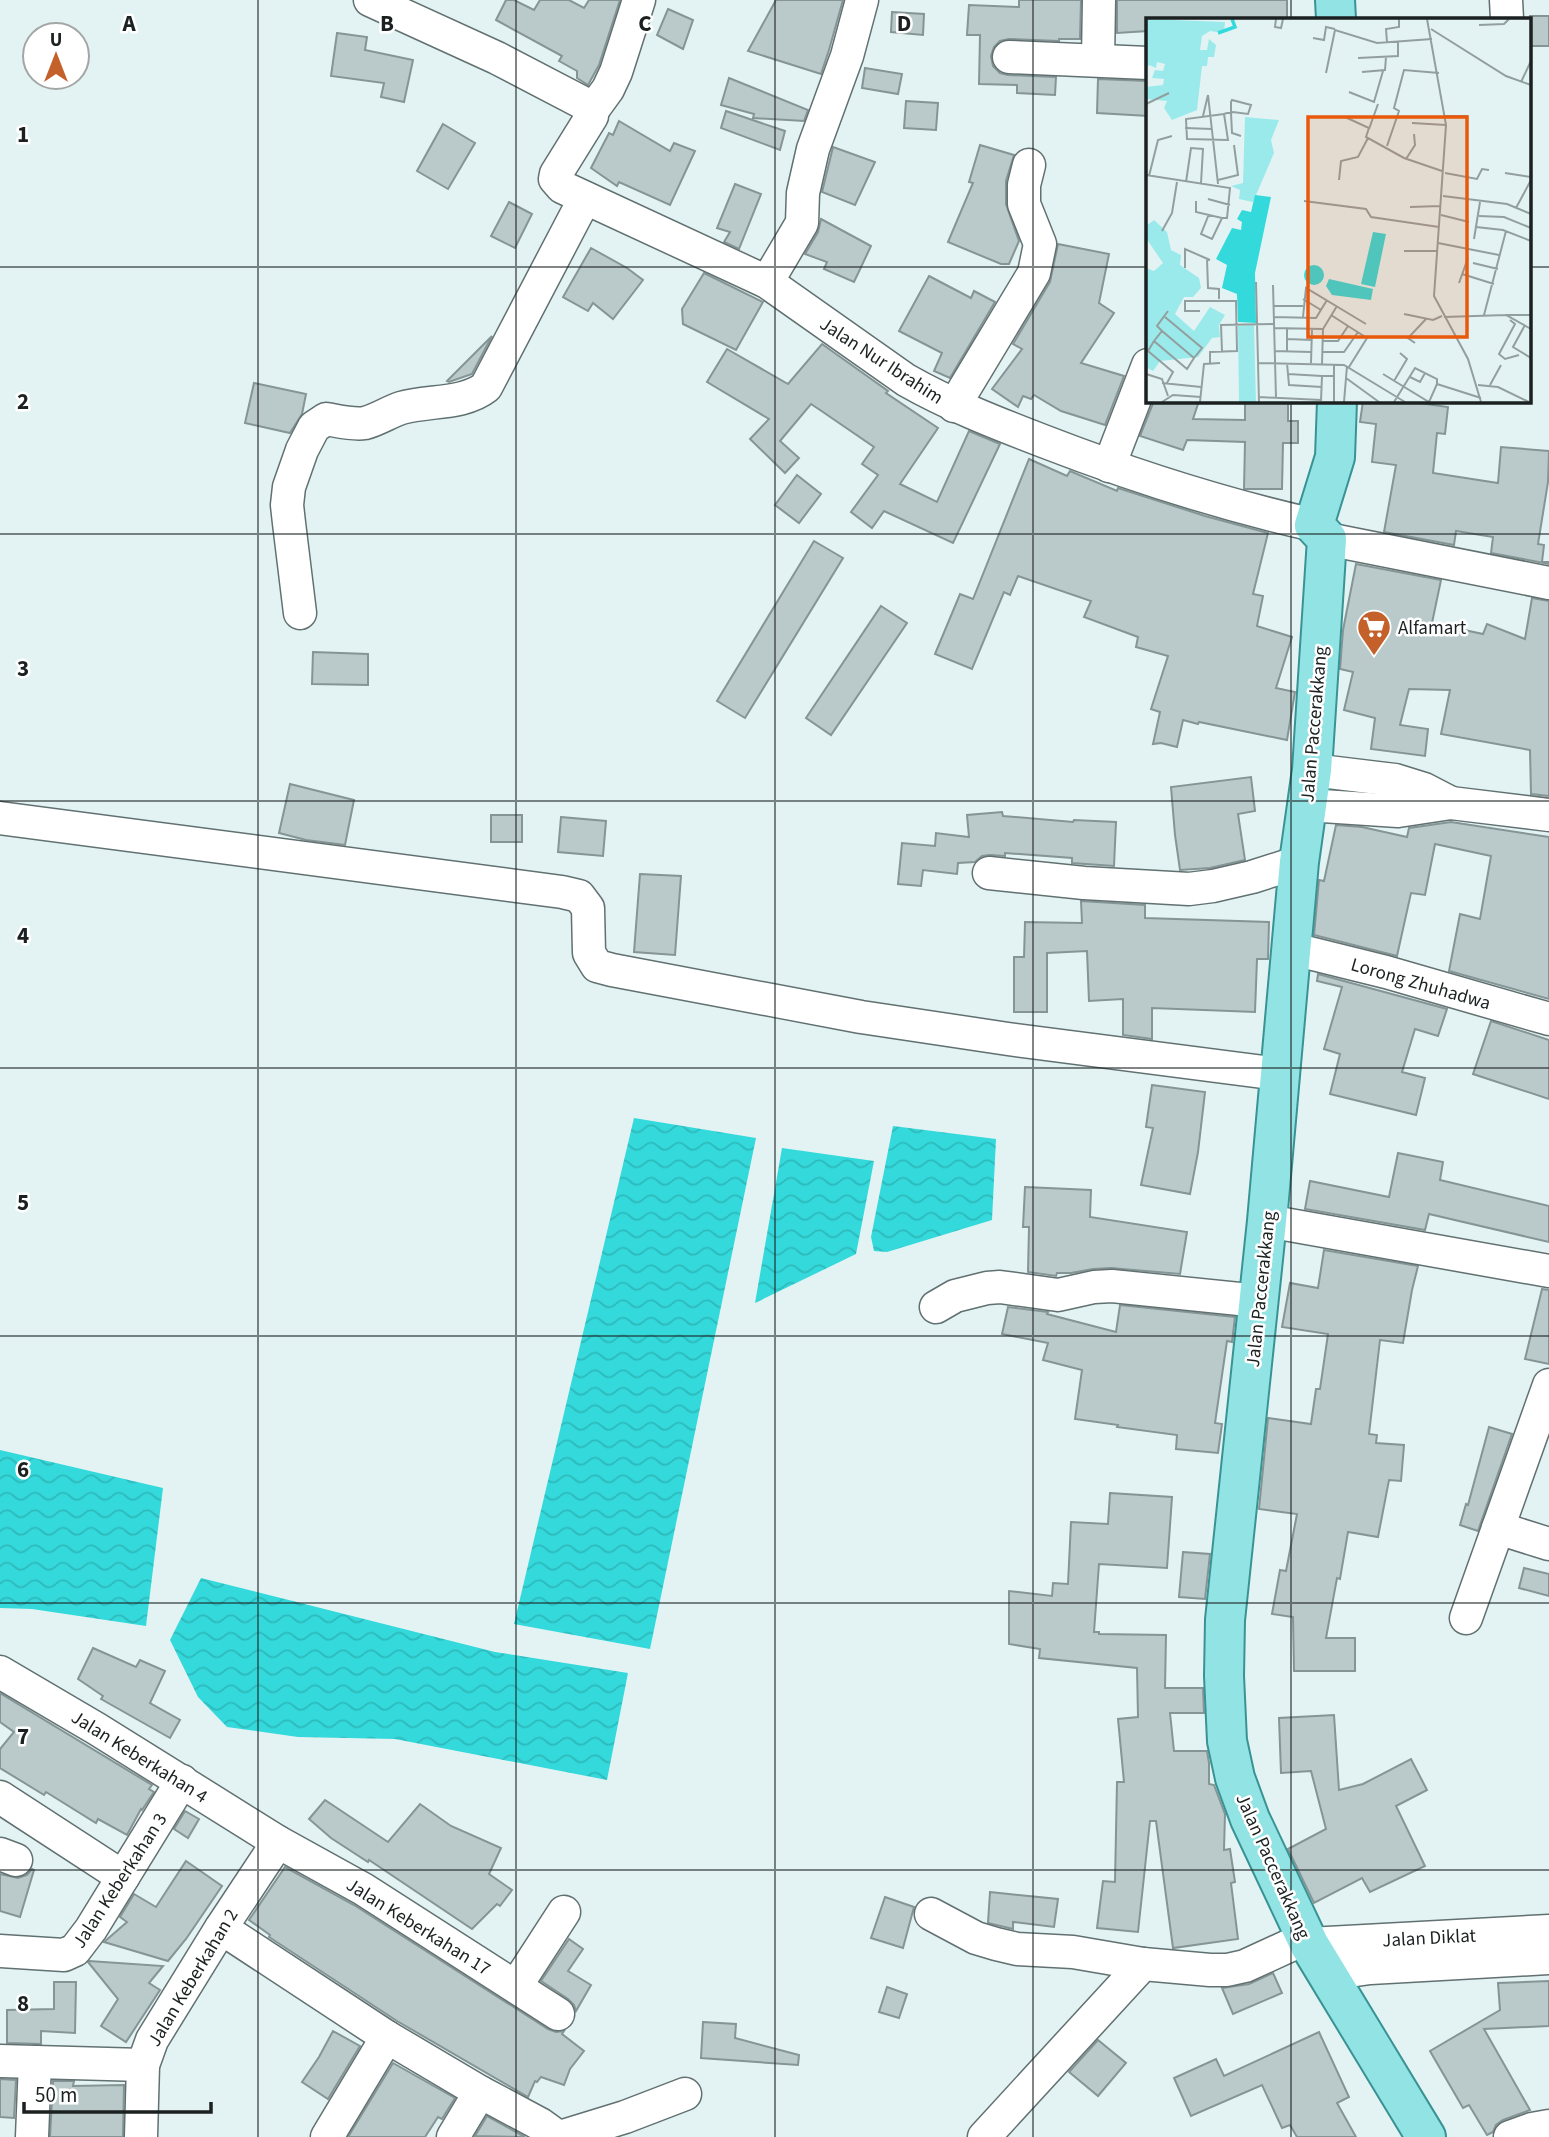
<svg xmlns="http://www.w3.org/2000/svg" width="1549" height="2137" font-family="'Source Sans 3',sans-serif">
	<defs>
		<pattern id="water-waves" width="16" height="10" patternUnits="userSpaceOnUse" patternTransform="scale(1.75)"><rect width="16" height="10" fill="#34d9db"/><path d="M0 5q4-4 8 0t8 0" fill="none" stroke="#2dbabc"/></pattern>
	</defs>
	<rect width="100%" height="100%" fill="#e3f3f3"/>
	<g fill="url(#water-waves)">
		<path d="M634,1118L756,1138L650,1649L514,1624Z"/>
		<path d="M893,1126L996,1139L992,1220L887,1252L874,1251L871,1237Z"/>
		<path d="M782,1148L874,1161L856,1254L755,1303Z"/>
		<path d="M0,1450L163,1488L146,1626L32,1609L0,1608Z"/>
		<path d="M201,1578L495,1652L628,1673L607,1780L395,1739L298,1737L227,1727L198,1697L170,1640Z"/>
	</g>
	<g fill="#bacaca" stroke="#859494" stroke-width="2">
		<path d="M506,0H514L534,10L540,0H569L584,8L589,0H620L599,65L588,85L577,78V71L559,61L562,56L496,20Z"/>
		<path d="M776,0H843L829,50L821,74L748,51Z"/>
		<path d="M1019,0H1081L1080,39H1059V41L1009,39L1000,41L994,47L991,56L993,66L1000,73L1008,75L1056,77L1055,95L1017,93V85L979,84L980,35H967L969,5L1019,7Z"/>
		<path d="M1117,0H1287V19H1148V31L1117,33Z"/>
		<path d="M668,9L693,20L683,49L657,35Z"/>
		<path d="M892,12L924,14L923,35L891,32Z"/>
		<rect x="1530" y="16" width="19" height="30"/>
		<path d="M337,33L367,37L365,50L413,60L404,102L381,97L384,83L331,76Z"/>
		<path d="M865,68L902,74L898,94L862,88Z"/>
		<path d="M729,78L808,110L804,121L753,118L754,114L721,105Z"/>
		<path d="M1098,79L1148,81V116L1097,113Z"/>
		<path d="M906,101L938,103L936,130L904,128Z"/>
		<path d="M726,111L785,131L780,150L721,128Z"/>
		<path d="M619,121L670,151L674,143L695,151L670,205L619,182L617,186L591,168L609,133L613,135Z"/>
		<path d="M443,124L475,143L448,189L417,171Z"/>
		<path d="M980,145L1014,155L1006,181V204L1019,241L1009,264H1001L948,242L973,183L969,182Z"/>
		<path d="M833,147L875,162L855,205L822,192Z"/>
		<path d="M735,184L761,194L739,249L724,242L730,232L717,228Z"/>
		<path d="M509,202L532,214L515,248L491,236Z"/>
		<path d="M821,219L871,246L854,282L824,269L827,262L805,254L818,232Z"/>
		<path d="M1058,244L1109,254L1099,303L1114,313L1081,363L1124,376L1105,425L1061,411L1034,395L1031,399L1023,396L1018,407L992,389L1022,349L1013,344L1050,282Z"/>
		<path d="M591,248L627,268L643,280L613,319L593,303L588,311L563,297Z"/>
		<path d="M704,273L763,302L736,350L683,324L682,309Z"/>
		<path d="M929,276L971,298L974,291L995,302L950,378L934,371L942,353L899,331Z"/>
		<path d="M492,336L472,374L449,382L447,381Z"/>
		<path d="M822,344L888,391L886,393L938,428L900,484L937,502L969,431L1000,444L953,543L884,511L872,528L851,512L878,475L862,464L874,447L820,410L811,404L780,441L799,458L785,473L750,439L769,419L707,382L727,349L788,384Z"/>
		<path d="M254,383L306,394L302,414L290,433L245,423Z"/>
		<path d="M1154,401H1199L1193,419L1245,420V401H1288V421H1298V443H1283L1282,489H1244L1245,442L1187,440L1183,450L1140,436Z"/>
		<path d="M1363,401H1405L1448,407L1445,434L1437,433L1433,473L1498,483L1501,447L1549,451L1548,482L1538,544L1544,545L1542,562H1549V564L1491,553L1493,537L1456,531L1454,545L1384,532L1396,465L1372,462L1376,424L1360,422Z"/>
		<path d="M1029,459L1067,476L1070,471L1117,491L1118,488L1205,516L1268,533L1253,594L1263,596L1257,626L1292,637L1276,688L1295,692L1287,740L1199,722L1198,724L1183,720L1177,747L1161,743L1153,744L1160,712L1151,709L1168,656L1136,647L1138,637L1084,617L1091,601L1018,576L1010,595L1004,592L972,669L935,654L960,594L973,599Z"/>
		<path d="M797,475L821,494L799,523L775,505Z"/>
		<path d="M814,541L843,558L745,718L717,701Z"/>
		<path d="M1356,564L1441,580L1432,623L1483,634L1487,624L1525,639L1532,598L1549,601V796L1531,794L1530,750L1441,734L1450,690L1409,689L1400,725L1428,729L1425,756L1371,749L1375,718L1344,710L1353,672L1340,669L1343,630Z"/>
		<path d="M881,606L907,623L831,735L806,718Z"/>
		<path d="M313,652L368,654V685L312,684Z"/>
		<path d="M1251,777L1255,811L1238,814L1245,860L1210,868L1180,870L1175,835L1171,787Z"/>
		<path d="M290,784L354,800L345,845L306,840L279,833Z"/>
		<path d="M1002,812L1003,816L1073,822L1074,820L1116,822L1114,866L1072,863V858L1005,853V856L990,855L982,856L975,862L958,863L957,874L923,870L921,886L898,884L902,843L935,846L936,833L969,837L967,815Z"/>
		<rect x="491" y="815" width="31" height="27"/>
		<path d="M561,817L606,821L603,856L558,852Z"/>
		<path d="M1451,822L1549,837V999L1449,971L1460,914L1480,919L1491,856L1435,844L1425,895L1411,893L1397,956L1314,935L1319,880L1324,881L1336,825L1362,827L1407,837L1409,828Z"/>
		<path d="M640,874L681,876L675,955L634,952Z"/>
		<path d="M1081,901L1145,905V918L1269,922L1268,959H1257L1255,1012L1152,1008V1039L1123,1035V999L1089,1001L1087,951L1047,953V1012H1014V957H1024L1025,922L1082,923Z"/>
		<path d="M1318,974L1447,1009L1438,1036L1415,1029L1402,1072L1425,1078L1416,1115L1330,1094L1340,1054L1324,1049L1342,987L1317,981Z"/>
		<path d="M1491,1021L1549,1040V1099L1473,1074Z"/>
		<path d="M1152,1085L1205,1092L1198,1152L1190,1194L1141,1185L1153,1128L1146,1127Z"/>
		<path d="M1398,1153L1443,1162L1440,1180L1549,1206V1242L1429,1214L1425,1230L1305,1209L1310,1181L1389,1197Z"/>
		<path d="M1025,1187L1091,1190L1090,1217L1187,1232L1180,1274L1111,1268L1093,1269L1071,1273H1057L1056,1276L1028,1272L1029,1227H1023Z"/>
		<path d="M1324,1250L1418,1266L1412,1290L1403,1343L1380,1340L1369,1434L1377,1435L1376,1443L1404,1445L1401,1481L1389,1480L1378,1537L1348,1532L1340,1579L1337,1578L1326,1638H1355V1671H1294L1293,1617L1272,1614L1280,1570L1286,1571L1297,1514L1259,1509L1268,1418L1311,1424L1316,1389H1320L1328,1334L1282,1327L1290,1283L1318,1288Z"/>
		<path d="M1542,1289L1549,1290V1364L1525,1359Z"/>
		<path d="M1120,1305L1235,1317L1232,1342L1227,1341L1215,1423L1222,1424L1218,1453L1176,1449L1177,1435L1117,1427L1118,1425L1075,1419L1082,1370L1043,1360L1048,1343L1002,1334L1008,1307L1048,1312L1047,1314L1116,1332Z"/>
		<path d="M1489,1427L1512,1434L1478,1531L1460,1525L1466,1504L1468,1505Z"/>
		<path d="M1110,1493L1172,1497L1167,1568L1099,1564L1094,1632H1099V1634L1166,1635L1165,1688H1203L1204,1713H1170L1174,1751H1207L1209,1763V1784L1214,1785L1225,1814L1224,1850L1230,1849L1235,1882L1231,1883L1238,1939L1173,1948L1156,1821H1150L1138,1932L1097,1928L1103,1881L1115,1882L1117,1782H1124L1118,1719L1138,1717L1137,1668L1039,1658L1040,1649L1009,1644V1591L1052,1596L1053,1583L1068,1584L1071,1522L1108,1524Z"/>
		<path d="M1183,1552L1210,1554L1205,1599L1179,1597Z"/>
		<path d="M1524,1568L1549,1574V1596L1519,1588Z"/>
		<path d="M93,1648L136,1667L140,1660L165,1671L150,1703L180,1720L170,1738L101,1699L103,1696L78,1679Z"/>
		<path d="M0,1693L152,1785L149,1789L154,1792L142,1810L141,1809L127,1835L98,1819L96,1823L46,1792L44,1795L0,1768V1749L14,1732L0,1722Z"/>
		<path d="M1334,1715L1339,1790L1363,1784L1411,1759L1427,1790L1396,1806L1425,1866L1370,1892L1362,1878L1314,1903L1288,1849L1326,1829L1311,1771L1281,1773L1279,1718Z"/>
		<path d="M325,1800L388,1842L420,1804L451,1826L501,1848L489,1874L512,1890L500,1906L497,1904L472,1929L369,1860L368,1862L331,1838L309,1819Z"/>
		<path d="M185,1811L199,1819L188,1838L174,1829Z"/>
		<path d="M186,1861L222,1886L186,1939L168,1961L104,1942L127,1922L120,1917L134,1894L156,1907Z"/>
		<path d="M285,1867L354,1905L548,2029L556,2032L564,2031L562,2034L584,2051L570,2069L564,2085L541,2077L537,2082L535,2081L528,2097L397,2021L269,1937L270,1935L249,1920Z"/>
		<path d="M32,1869L34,1870L20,1917L0,1911V1874L18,1878L27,1875Z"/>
		<path d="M990,1892L1058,1899L1054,1927L1013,1922V1929L988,1923Z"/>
		<path d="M885,1897L914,1907L903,1948L871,1938Z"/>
		<path d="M569,1939L583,1949L568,1971L591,1985L576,2011L574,2005L568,1999L541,1981Z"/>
		<path d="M89,1961L163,1966L149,1983L160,1990L126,2042L101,2026L118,1999L88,1962Z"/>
		<path d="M1273,1973L1282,1993L1233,2014L1222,1988L1249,1984Z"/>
		<path d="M1549,1981V2026L1484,2029L1530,2110L1503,2120L1496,2125L1493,2132L1487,2135L1469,2105L1463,2108L1430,2051L1500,2010L1498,1983Z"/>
		<path d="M54,1982H76L75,2033L41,2031V2044L7,2043V2010L54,2009Z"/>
		<path d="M887,1987L907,1994L899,2018L879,2012Z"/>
		<path d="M703,2022L736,2024L735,2038L799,2055L798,2065L701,2058Z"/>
		<path d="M333,2031L360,2046L328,2099L302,2082L319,2057Z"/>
		<path d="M1319,2032L1349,2097L1337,2103L1356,2137H1297L1290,2125L1282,2128L1262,2085L1191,2116L1174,2078L1216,2059L1224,2076Z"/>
		<path d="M1098,2040L1126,2063L1098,2096L1069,2072Z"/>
		<path d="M393,2063L455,2098L442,2119L438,2117L425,2137H348Z"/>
		<path d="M0,2079L16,2080L14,2118L0,2117Z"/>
		<path d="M53,2081H74L73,2086L124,2085L123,2137H50Z"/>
		<path d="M487,2116L525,2137L475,2136Z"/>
	</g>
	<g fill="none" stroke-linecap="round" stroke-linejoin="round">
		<g stroke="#617070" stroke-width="35">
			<g id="minor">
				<path d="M370,0L497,58L589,106L592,116L556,174L555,179L562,187L767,282L906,380C950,405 996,423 1043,441C1131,475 1221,504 1314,525"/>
				<path d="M1506,0L1507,19"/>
				<path d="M1009,57L1148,63"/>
				<path d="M1098,60L1099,0"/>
				<path d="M592,111L608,89L616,72L639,0"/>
				<path d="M767,282L802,223L803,193L813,149L847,56L862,0"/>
				<path d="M954,406L1034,273L1040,244L1024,204V185L1029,165"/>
				<path d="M1109,466L1148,365"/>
				<path d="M1327,539L1549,583"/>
				<path d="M300,613L289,523L287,505L289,487L302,450L314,427L326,419C338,421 353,425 365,423C377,420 389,412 401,408C429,400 463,405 486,387L585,198"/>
				<path d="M1312,770L1395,780L1424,789L1451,803"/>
				<path d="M1307,805L1398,811L1451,803L1549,815"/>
				<path d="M0,818L562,892L579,896L588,908L589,953L597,966L612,970L861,1017L1008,1039L1279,1074"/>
				<path d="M989,873L1084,883L1189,889L1213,886L1252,877L1299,862"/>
				<path d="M1293,949L1386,972L1549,1019"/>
				<path d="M1267,1221L1549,1271"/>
				<path d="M936,1307L955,1296L987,1288L1000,1287L1058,1295L1094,1287L1112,1286L1259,1301"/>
				<path d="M1498,1528L1549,1544"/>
				<path d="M1466,1618L1549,1385"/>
				<path d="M0,1672L97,1729L278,1842L363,1889L558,2014"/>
				<path d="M0,1797L123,1877"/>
				<path d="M0,1854L16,1860"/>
				<path d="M931,1914L976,1938L996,1944L1017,1949L1073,1952L1143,1964L1210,1970H1227L1245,1966L1306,1938"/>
				<path d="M221,1928L387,2037L327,2137"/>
				<path d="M1309,1944L1549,1931"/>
				<path d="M0,1951L64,1955L75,1950L91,1929L182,1781"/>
				<path d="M1328,1974L1370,1968L1549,1958"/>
				<path d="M516,1986L564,1912"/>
				<path d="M387,2037L480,2092L540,2124L558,2137"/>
				<path d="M0,2061L143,2065"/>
				<path d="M32,2137L35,2062"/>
				<path d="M141,2137L143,2065L152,2040L221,1928L278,1842"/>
				<path d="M453,2137L480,2092"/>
				<path d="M560,2137L625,2117L685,2094"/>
				<path d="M984,2137L1143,1964"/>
				<path d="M1510,2137L1532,2129L1549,2126"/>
			</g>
		</g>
		<g stroke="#399394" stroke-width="42">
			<g id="major">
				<path d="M1335,0L1336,19"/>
				<path d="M1337,401L1335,457L1314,525L1327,539L1312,770L1299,862L1267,1221L1225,1620L1224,1676L1227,1741L1235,1778L1250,1819L1309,1944L1426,2137"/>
			</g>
		</g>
		<use href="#minor" stroke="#fff" stroke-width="32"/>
		<use href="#major" stroke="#92e3e4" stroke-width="38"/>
	</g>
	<path fill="none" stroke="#1b2121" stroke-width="2" stroke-opacity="0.55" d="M258,0V2137M516,0V2137M775,0V2137M1033,0V2137M1291,0V19M0,267H1148M1530,267H1549M1291,401V2137M0,534H1549M0,801H1549M0,1068H1549M0,1336H1549M0,1603H1549M0,1870H1549"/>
	<defs>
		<g id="supermarket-pin" transform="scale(1.75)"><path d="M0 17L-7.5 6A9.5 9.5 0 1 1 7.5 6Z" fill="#c46029" stroke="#fff"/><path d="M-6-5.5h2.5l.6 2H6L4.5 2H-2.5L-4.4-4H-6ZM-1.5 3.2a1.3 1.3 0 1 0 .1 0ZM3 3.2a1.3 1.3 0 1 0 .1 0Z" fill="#fff"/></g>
	</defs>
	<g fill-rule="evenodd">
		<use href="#supermarket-pin" x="1374" y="627"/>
	</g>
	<g text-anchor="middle" stroke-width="5" stroke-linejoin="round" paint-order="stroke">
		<g font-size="19" fill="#1b2121" stroke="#fff">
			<text transform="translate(882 360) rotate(33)" y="7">Jalan Nur Ibrahim</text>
			<text transform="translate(1313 724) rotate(-85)" y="7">Jalan Paccerakkang</text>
			<text transform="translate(1421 983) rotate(16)" y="7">Lorong Zhuhadwa</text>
			<text transform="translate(1260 1289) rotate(-84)" y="7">Jalan Paccerakkang</text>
			<text transform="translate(140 1756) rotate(32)" y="7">Jalan Keberkahan 4</text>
			<text transform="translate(1274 1866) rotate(66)" y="7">Jalan Paccerakkang</text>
			<text transform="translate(119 1880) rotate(-57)" y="7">Jalan Keberkahan 3</text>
			<text transform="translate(419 1926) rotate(32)" y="7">Jalan Keberkahan 17</text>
			<text transform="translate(1429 1937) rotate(-3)" y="7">Jalan Diklat</text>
			<text transform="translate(192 1977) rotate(-59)" y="7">Jalan Keberkahan 2</text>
		</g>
		<g font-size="19" fill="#1b2121" stroke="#fff" text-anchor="start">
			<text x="1398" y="634">Alfamart</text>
		</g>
	</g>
	<g transform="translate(1146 18)">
		<rect width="385" height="385" fill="#e3f3f3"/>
		<path d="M0,1L79,4L78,15L64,13L56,18L54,32H61L63,21L70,27L68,39H62L61,48H56L51,92L26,102L18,90L21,83L0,81V69L17,67L18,61L6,60L9,52L17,53L19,46L11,44L10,50L3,47L0,51ZM99,99L133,102L125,122L128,135L107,184L93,181L94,172L85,168L97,165ZM8,202L21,214L25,232L35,237L34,247L53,260L55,270L47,279H38L29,296L48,313L64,289L79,297L73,307L74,319L66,320L52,339L14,343L7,353L0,349V250L8,253L17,245L0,220V208ZM108,307L110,384H93L92,308Z" fill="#9aeaeb"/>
		<path d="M109,177L125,179L109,255L110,305L92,304L91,276L76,270L81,247L70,241L86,210L95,212L96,204L91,201L96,192L105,194ZM227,214L240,216L229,269L215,266ZM158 257a10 10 0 1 1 20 0a10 10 0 1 1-20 0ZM183,261L227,271L225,282L186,277L180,268Z" fill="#34d9db"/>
		<path fill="none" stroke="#34d9db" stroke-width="3.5" d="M72,15L89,9L86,1"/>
		<path fill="none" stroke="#939f9f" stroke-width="2" d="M130,1L129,9L135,10L137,1M281,1L300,107L288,278L322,341L335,384M333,7L358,6L363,1M285,11L360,58L385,67M167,20L178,22L180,9L189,11M241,24L240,11L253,9V1M212,40L252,38V24M216,54L239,52L240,39M180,55L189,12L231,25L286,21M375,64L385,43M203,74L228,84L237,53M62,77L72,166M0,86L23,75M78,96L40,101L41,121L82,122L78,96L81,95H85L87,94L102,96L105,87L86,82L85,84V95L86,115L95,118M57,98L62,77M299,98H322M199,99L223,110L220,119L258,140L296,153M266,105L300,107M39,110L66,111M223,111L232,86M241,128L253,93L248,90L258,52L293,55M260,141L269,127L268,116M299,155L331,161L336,151L343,152M359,155L385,159M0,157L84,170L81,200H76L66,221L55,216L63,196M3,158L12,122L26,118M72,162L92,157L88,127M193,162L195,143L212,139L222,120M40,164L45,130L57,131L55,165M297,178L361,186L385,196M62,181L84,187M50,183V194L76,200M158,183L220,191L225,199L293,209M264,189L294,188M370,190L385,162M295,197L323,204M333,198L358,199L385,210M330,209L357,212L385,223M16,213L26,195L31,164M328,221L334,184M292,225L353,237M258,233H292M61,240L62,270L73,271V281M327,245L352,251M39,250V231L64,242M316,256L348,266M110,264L113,384M313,265L322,240M127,267L130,380M157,281L175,292M128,288H157M54,293H39V283H90L91,333L64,334V346M258,296L287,302L296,298M338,297L360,213M359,297H385M19,299L56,330L48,340L41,351L8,323L16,313L48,340M128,299L170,300L181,282M157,299L160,270L220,306M298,299L360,297L385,311M364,302L369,306L353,336L359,341L373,337M379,307L367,329L385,340M202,308L221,320L203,349M128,310L177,311M16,313L11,308L22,293M141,321L166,322M8,323L2,333L27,354L21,365M177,323H192L202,308L185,297M269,325L262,320L280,301M76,333L75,307L128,306M128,333L165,334M141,333V310M176,334H198L212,314M112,345L198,347L259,384M141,345L143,367L176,369M165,345L166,311M176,346L177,311L191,288M0,356L16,361L22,378M142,356L176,358M237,356L283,384L291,366M264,359L274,364L279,355M200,360L233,384M248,363L261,341L254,335M16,365L55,369M291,366L335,380M332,367L352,369L383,384M344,367L355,347M113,379L175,382M175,383L176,358H188M16,384L27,377L55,379M54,384L58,346L74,345M188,384V347M198,384L201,348M248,384L269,350L291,361V366"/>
		<path fill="#e8590c" fill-opacity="0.15" stroke="#e8590c" stroke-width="3.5" d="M162,99H321V319H162Z"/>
		<rect width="385" height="385" fill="none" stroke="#1b2121" stroke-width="3.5"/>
	</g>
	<g font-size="23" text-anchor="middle" font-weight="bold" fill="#1b2121" stroke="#fff" stroke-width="5" stroke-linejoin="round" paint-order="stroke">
		<text x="129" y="31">A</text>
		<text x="387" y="31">B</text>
		<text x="645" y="31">C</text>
		<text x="904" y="31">D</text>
		<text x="23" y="142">1</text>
		<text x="23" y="409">2</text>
		<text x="23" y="676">3</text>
		<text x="23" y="943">4</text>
		<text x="23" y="1210">5</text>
		<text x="23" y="1477">6</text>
		<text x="23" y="1744">7</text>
		<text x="23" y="2011">8</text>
	</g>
	<g transform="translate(56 56)"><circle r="33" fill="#ffffff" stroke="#a4a6a6" stroke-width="2"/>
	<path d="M0-5L12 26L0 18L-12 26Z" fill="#c46029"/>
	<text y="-10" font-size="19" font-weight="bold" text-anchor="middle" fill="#1b2121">U</text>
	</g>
	<path d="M24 2102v10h187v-10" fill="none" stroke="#1b2121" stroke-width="3.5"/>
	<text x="35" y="2102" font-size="21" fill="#1b2121" stroke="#ffffff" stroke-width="5" paint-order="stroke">50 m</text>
</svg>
